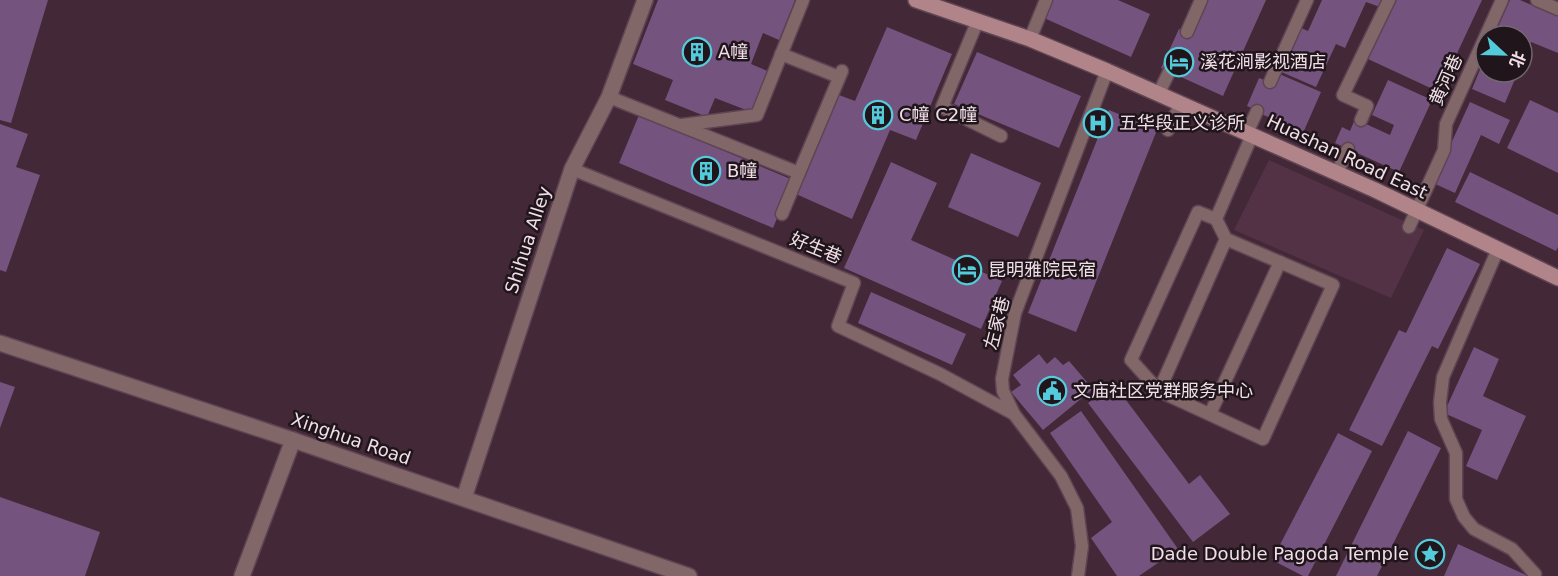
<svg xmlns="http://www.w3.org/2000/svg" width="1558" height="576" font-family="'DejaVu Sans','Noto Sans SC',sans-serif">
	<rect width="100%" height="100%" fill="#432837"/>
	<path fill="#533245" d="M1269,160L1424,230L1391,298L1234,230Z"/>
	<g fill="#74537f">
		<path d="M0,0H48L11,123L0,120Z"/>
		<path d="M658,0H795L779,40L763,33L751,64L770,72L754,113L715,98L707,117L665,100L673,80L633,64Z"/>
		<path d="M1052,0H1118L1150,14L1131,57L1044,18Z"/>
		<path d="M1207,0H1266L1223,96L1161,68L1179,29L1192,34Z"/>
		<path d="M1322,0H1383L1380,7L1366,2L1345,48L1336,44L1316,87L1279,71L1299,27L1308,31Z"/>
		<path d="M1395,0H1482L1439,92L1368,59Z"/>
		<path d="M1510,0H1520L1558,16V53L1531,42L1522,63V36H1494Z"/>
		<path d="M887,27L952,54L916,140L890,130L852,219L796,194L839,95L855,101Z"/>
		<path d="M977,52L1081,96L1059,148L954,104Z"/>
		<path d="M1486,55V72H1518L1505,103L1472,89Z"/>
		<path d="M1277,73L1321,92L1303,133L1257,112L1258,111L1247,106L1259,78L1272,83Z"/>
		<path d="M1388,80L1432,100L1399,172L1335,143L1342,127L1350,131L1355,119L1390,135L1394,125L1372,115Z"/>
		<path d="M1530,100L1558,113V173L1507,148Z"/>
		<path d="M1470,102L1510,120L1499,144L1481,135L1455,193L1433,183Z"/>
		<path d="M1109,110L1157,130L1076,332L1028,313Z"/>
		<path d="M639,115L793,180L773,228L619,163Z"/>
		<path d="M0,124L28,134L16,167L40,175L6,272L0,270Z"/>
		<path d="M971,153L1041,183L1018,237L948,207Z"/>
		<path d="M891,162L937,183L911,240L1002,281L981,329L844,268Z"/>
		<path d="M1470,172L1558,215V247L1556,251L1455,202Z"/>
		<path d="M1447,248L1480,264L1438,349L1432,346L1382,446L1349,430L1399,330L1406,333Z"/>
		<path d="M871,292L966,334L952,365L858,323Z"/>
		<path d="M1474,347L1499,359L1483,396L1526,416L1497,480L1466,466L1482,430L1444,413Z"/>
		<path d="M1039,354L1047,364L1055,357L1063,365L1069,361L1093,389L1043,430L1011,392L1021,385L1013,375Z"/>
		<path d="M0,382L15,387L0,428Z"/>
		<path d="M1114,384L1189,484L1200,475L1230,514L1193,542L1088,403Z"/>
		<path d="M1081,411L1178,549L1139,576H1117L1091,538L1112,522L1050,433Z"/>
		<path d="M1408,431L1441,448L1377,576H1336Z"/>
		<path d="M1338,433L1372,451L1308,576H1303L1272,560Z"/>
		<path d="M0,497L100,532L85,576H0Z"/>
		<path d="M1458,544L1528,576H1444Z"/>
	</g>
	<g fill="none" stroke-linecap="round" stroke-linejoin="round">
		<g stroke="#5f4553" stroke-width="15">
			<g id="lane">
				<path d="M1537,0L1558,9"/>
				<path d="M978,20L942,107L1001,136"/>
				<path d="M1187,32L1201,0"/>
				<path d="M1030,39L1046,0"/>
				<path d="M781,54L839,77"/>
				<path d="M1270,82L1307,0"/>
				<path d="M1159,93L1169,72"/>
				<path d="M609,97L799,173L782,214"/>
				<path d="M1361,120L1367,106L1343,95L1389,0"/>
				<path d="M682,125L757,115L803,0"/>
				<path d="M1168,130L1181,103"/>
				<path d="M1247,133L1257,111"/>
				<path d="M572,169L854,283L838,326L940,374L1014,414"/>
				<path d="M799,173L842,71"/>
				<path d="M1337,173L1348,149"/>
				<path d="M1409,227L1444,150L1446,124L1502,0"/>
				<path d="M1226,239L1333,285L1263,439L1159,391L1226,239L1216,219L1252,135"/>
				<path d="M1498,249L1443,377L1440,402L1441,419L1456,453V499L1464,517L1474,529L1512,549L1535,574L1534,576"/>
				<path d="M1159,391L1131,360L1198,212L1216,219"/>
				<path d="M1210,414L1280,262"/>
				<path d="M1078,576L1082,546L1077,508L1061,476L1014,414L1003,391L1002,379L1015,313L1107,71"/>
			</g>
		</g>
		<g stroke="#5f4553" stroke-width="18">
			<g id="street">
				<path d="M0,343L293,440L689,576"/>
				<path d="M464,498L572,169L609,97L645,0"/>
				<path d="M242,576L293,440"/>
			</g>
		</g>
		<g stroke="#5f4553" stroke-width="18">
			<path id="secondary" d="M916,0L1030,39L1107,71L1375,190L1558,278"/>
		</g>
		<use href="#lane" stroke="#826769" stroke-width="12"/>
		<use href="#street" stroke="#826769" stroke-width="15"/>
		<use href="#secondary" stroke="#b08488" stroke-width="15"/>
	</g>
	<defs>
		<g id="building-ring" transform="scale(1.5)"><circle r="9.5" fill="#21151c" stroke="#53cbda" stroke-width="1.5"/><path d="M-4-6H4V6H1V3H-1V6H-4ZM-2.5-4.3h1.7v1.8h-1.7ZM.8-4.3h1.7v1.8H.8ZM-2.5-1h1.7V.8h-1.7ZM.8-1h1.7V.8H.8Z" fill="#53cbda"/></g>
		<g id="hotel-ring" transform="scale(1.5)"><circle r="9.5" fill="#21151c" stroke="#53cbda" stroke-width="1.5"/><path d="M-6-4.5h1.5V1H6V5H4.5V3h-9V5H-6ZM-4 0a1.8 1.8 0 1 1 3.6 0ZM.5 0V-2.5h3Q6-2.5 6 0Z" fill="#53cbda"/></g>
		<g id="hospital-ring" transform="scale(1.5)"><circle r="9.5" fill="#21151c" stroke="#53cbda" stroke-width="1.5"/><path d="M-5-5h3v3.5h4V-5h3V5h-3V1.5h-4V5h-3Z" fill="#53cbda"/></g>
		<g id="civic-ring" transform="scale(1.5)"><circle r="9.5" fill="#21151c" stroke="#53cbda" stroke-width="1.5"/><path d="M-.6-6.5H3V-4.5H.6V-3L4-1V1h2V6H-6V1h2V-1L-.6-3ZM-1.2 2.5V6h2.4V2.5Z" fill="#53cbda"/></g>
		<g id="sight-ring" transform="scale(1.5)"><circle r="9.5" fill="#21151c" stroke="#53cbda" stroke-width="1.5"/><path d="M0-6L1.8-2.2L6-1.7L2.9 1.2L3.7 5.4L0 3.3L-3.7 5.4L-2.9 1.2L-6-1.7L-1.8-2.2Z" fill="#53cbda"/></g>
	</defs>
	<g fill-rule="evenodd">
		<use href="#building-ring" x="697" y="52"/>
		<use href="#hotel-ring" x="1179" y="62"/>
		<use href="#building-ring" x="878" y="115"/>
		<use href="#hospital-ring" x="1098" y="123"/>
		<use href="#building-ring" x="706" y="171"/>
		<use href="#hotel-ring" x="967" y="270"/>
		<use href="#civic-ring" x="1052" y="391"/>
		<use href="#sight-ring" x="1430" y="554"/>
	</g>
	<g text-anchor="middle" stroke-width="5" stroke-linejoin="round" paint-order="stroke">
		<g font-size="18" fill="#f1dfe8" stroke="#21151c" text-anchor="start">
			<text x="718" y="58">A幢</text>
			<text x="1200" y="68">溪花涧影视酒店</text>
			<text x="899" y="121">C幢 C2幢</text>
			<text x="1119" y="129">五华段正义诊所</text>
			<text x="727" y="177">B幢</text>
			<text x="988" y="276">昆明雅院民宿</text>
			<text x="1073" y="397">文庙社区党群服务中心</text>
			<text x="1409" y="560" text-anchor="end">Dade Double Pagoda Temple</text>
		</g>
		<g font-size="18" fill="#f1dfe8" stroke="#21151c">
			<text transform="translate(1446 80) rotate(-66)" y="6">黄河巷</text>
			<text transform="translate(1347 157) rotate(25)" y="6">Huashan Road East</text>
			<text transform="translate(528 240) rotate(-72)" y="6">Shihua Alley</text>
			<text transform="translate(816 248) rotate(22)" y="6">好生巷</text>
			<text transform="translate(997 323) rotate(-76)" y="6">左家巷</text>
			<text transform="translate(351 439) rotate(19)" y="6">Xinghua Road</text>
		</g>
	</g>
	<g transform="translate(1504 54) rotate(112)"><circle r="28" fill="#21151c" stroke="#74666e" stroke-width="1.5"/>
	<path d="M0-4.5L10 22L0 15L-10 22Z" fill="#53cbda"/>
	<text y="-9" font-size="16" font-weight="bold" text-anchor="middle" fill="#f1dfe8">北</text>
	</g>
</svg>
